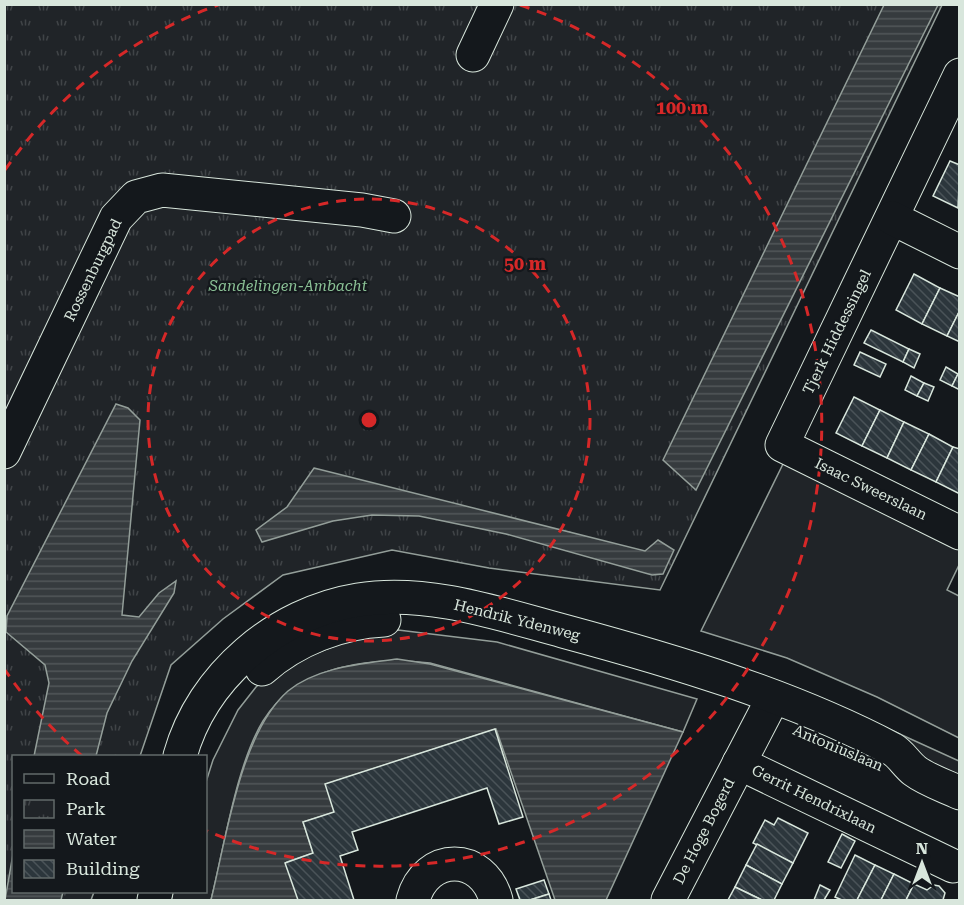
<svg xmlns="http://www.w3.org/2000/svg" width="964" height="905" font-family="'Roboto Serif',serif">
	<defs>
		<pattern id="park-tufts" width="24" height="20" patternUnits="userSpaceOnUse" patternTransform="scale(1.5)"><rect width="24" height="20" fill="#202428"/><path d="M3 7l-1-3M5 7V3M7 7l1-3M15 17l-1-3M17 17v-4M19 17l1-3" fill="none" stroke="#404447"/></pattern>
		<pattern id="water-rules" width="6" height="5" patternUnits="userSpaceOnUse" patternTransform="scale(1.5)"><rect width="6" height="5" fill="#363b3e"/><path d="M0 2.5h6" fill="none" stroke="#525759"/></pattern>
		<pattern id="building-back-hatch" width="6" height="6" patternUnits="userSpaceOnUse" patternTransform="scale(1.5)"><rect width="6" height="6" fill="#2c363c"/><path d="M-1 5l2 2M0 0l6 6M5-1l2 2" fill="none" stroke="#4a5358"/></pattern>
	</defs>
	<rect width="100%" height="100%" fill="#14181c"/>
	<g fill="#202428" stroke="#939e99" stroke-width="1.5">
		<path d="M784,462L959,548V565L947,590L959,596V738L877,697L787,658L701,631Z"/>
		<path d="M398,630L497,642L697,699L683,732L430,663C371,656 297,665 263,721C236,765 224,849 211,900H171L173,892H206V782L213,760L238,710L256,687L276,669L373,631Z"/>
		<path d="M858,715L959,761V776L854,724Z"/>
	</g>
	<path fill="url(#park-tufts)" stroke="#939e99" stroke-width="1.5" d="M5,5H942L660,590L489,568L392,550L283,575L223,619L171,665L140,756H14V892H94L91,900H5Z"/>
	<g fill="url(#water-rules)" stroke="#939e99" stroke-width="1.5">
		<path d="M884,5H938L696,490L663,460Z"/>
		<path d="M116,404L128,408L140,420L122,615L139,617L159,593L176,581L174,593L132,661L107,713L96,756H34L49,683L45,665L6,632L7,616Z"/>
		<path d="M314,468L645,551L658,540L674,550L663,574L652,575L506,534L419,516L372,515L333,521L262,542L256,530L287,507Z"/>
		<path d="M397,659L430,664L683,732L606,900H555L496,729L326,784L335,812L303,822L313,853L287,862L299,900H211C226,840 240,733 288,691C317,667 362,664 397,659Z"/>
		<path d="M13,854L14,892H63L61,900H5Z"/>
	</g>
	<g fill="url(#building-back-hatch)" stroke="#d8e6dc" stroke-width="1.5">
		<path d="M950,161L960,165L958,208L933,196Z"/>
		<path d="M914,274L940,288L922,324L896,310Z"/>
		<path d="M940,288L960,297V310L947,336L922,324Z"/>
		<path d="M960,310V342L947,336Z"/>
		<path d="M871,330L909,349L903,362L864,343Z"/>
		<path d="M909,349L920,354L914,368L903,362Z"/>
		<path d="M860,352L886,364L880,377L854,365Z"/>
		<path d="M946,367L958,374L952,386L940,380Z"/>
		<path d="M958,374H960V390L952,386Z"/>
		<path d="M911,376L924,383L917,396L905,390Z"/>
		<path d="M924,383L934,387L928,401L917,396Z"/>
		<path d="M854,397L880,410L862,446L836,433Z"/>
		<path d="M880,410L904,422L887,458L862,446Z"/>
		<path d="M904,422L929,434L911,470L887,458Z"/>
		<path d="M929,434L953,447L936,482L911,470Z"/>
		<path d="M953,447L960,449V494L936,482Z"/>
		<path d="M495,729L523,817L499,824L487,788L352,832L358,850L340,856L354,900H298L285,863L313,853L303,822L334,812L325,784Z"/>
		<path d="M778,818L808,833L793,863L753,843L765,820L774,825Z"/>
		<path d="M842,834L855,841L841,868L828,862Z"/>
		<path d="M757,844L793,863L782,884L746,865Z"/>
		<path d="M855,855L875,865L857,900H842L835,897Z"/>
		<path d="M746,865L782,884L774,900H762L735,887Z"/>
		<path d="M875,865L894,874L881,900H857Z"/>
		<path d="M894,874L914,884L906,900H881Z"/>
		<path d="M544,880L549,894L530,900H520L516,889Z"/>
		<path d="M914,884L927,890L934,885L939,886L945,893L943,900H906Z"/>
		<path d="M820,885L830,890L824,900H814Z"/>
		<path d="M735,887L762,900H728Z"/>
		<path d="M549,894L551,900H530Z"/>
	</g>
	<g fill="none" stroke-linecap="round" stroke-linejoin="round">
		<g stroke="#d8e6dc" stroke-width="35">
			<g id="minor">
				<path d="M473,55L497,4"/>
				<path d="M960,75L782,445L960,533"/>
				<path d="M892,218L960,252"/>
				<path d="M4,452L116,218L136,197L162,190L362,210L394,216"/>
				<path d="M739,763L953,866"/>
				<path d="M413,900C426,852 483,852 496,900"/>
				<path d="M668,900L773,698"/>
			</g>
		</g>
		<g stroke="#d8e6dc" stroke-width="35">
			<g id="major">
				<path d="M262,669C295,640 340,622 384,620"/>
				<path d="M180,756C202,676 277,613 358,600C427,589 497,613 563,631C674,661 789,695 892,749C901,754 906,764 915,771C927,780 945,786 960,793"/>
				<path d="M154,900L156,892"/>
			</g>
		</g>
		<use href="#minor" stroke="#14181c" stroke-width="33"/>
		<use href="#major" stroke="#14181c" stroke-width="33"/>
	</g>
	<g fill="none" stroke="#d62828" stroke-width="3" stroke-dasharray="10 8">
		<circle cx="369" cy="420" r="221"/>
		<path d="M82 756A442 442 0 0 1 5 670M5 170A442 442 0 0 1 218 5M520 5A442 442 0 1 1 207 831"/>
	</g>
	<g text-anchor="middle" stroke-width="4.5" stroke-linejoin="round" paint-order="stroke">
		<g font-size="15" fill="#d8e6dc" stroke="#14181c">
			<text transform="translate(93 270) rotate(-64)" y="5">Rossenburgpad</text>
			<text transform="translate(837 332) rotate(-64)" y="5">Tjerk Hiddessingel</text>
			<text transform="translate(871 489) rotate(26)" y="5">Isaac Sweerslaan</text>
			<text transform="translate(517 620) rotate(14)" y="5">Hendrik Ydenweg</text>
			<text transform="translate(838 748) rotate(23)" y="5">Antoniuslaan</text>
			<text transform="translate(814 799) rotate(26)" y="5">Gerrit Hendrixlaan</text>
			<text transform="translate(704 831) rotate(-63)" y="5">De Hoge Bogerd</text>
		</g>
		<g font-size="15" font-style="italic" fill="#8ac095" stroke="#14181c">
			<text x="288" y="291">Sandelingen-Ambacht</text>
		</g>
	</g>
	<circle cx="369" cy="420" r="9" fill="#d62828" stroke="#14181c" stroke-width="3"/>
	<g font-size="18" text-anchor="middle" font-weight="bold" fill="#d62828" stroke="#14181c" stroke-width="4.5" stroke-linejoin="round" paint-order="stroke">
		<text x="682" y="114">100 m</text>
		<text x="525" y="270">50 m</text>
	</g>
	<rect width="964" height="905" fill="none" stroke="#d8e6dc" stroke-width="12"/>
	<rect x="12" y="755" width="195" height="138" fill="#14181c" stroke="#626a69" stroke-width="1.5"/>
	<rect x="24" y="774" width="30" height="9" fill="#14181c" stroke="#626a69" stroke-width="1.5"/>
	<text x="66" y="785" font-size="18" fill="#d8e6dc">Road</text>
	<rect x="24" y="800" width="30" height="18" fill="url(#park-tufts)" stroke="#626a69" stroke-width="1.5"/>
	<text x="66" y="815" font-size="18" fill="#d8e6dc">Park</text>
	<rect x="24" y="830" width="30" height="18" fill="url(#water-rules)" stroke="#626a69" stroke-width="1.5"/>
	<text x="66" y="845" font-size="18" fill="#d8e6dc">Water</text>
	<rect x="24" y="860" width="30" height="18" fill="url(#building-back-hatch)" stroke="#626a69" stroke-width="1.5"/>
	<text x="66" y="875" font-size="18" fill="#d8e6dc">Building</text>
	<g transform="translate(922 863)" stroke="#14181c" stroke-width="4.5" paint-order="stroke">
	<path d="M0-4.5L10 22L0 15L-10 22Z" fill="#d8e6dc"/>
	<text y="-9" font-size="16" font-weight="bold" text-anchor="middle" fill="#d8e6dc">N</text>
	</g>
</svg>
